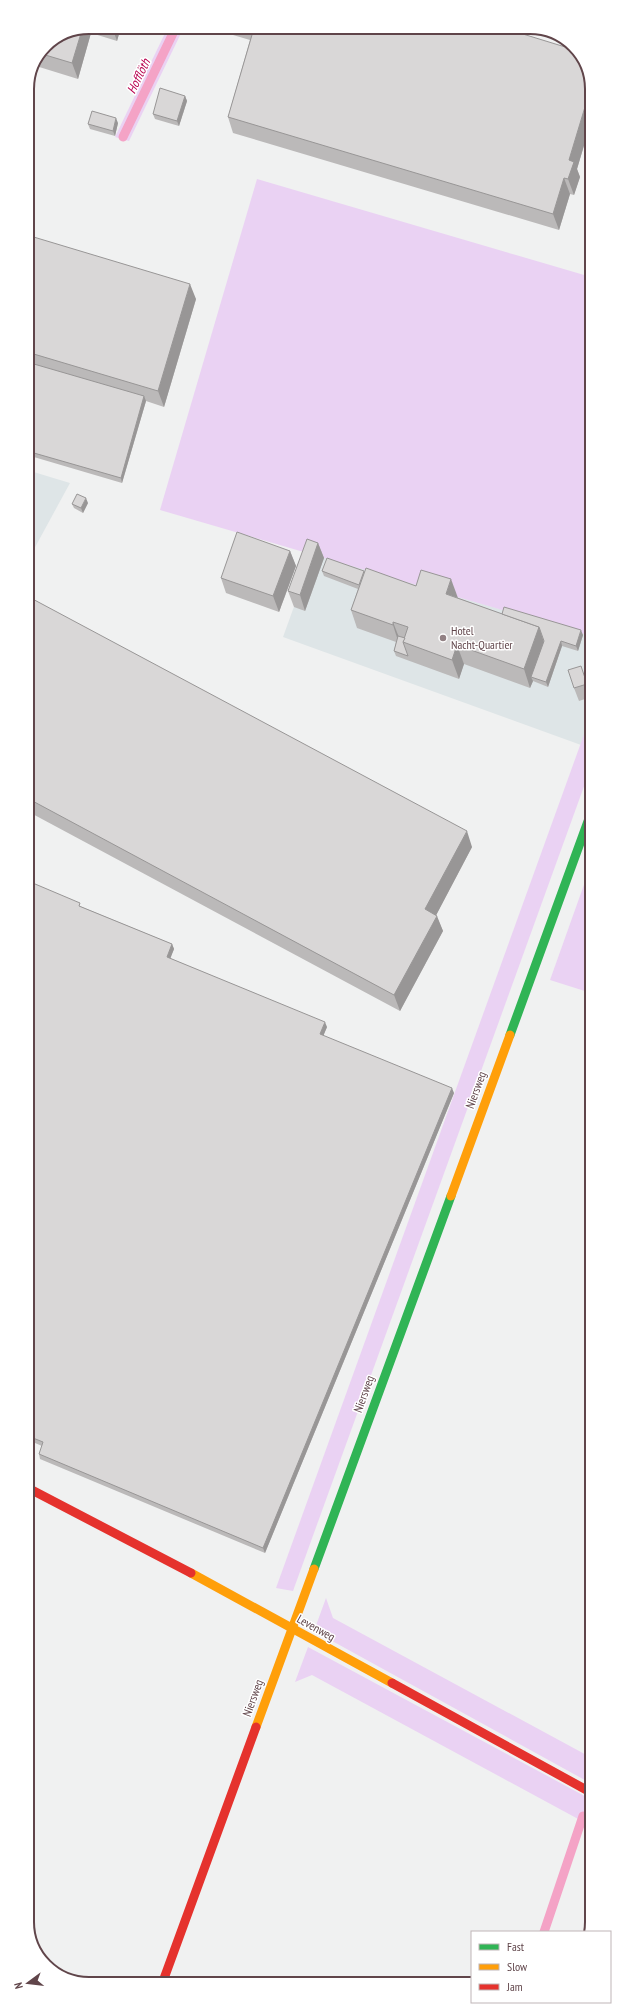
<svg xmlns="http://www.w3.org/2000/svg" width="619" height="2011" font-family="'PT Sans Narrow',sans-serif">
	<rect width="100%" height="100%" fill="#f0f1f1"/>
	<g fill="#dee5e7">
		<path d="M27,470L70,483L27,562Z"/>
		<path d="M313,554L591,636V715L581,745L283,637Z"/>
	</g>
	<g fill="#ead2f3">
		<path d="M168,27H184L129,141L115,137Z"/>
		<path d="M257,179L591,277V636L160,510Z"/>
		<path d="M591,715V767L293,1591L276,1588Z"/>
		<path d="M591,865V993L550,980Z"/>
		<path d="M326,1598L333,1618L592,1758V1784L314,1631Z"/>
		<path d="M308,1647L592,1800V1826L584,1822L546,1932H542L580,1820L312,1675L295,1682Z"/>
	</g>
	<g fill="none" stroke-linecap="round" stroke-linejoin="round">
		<g stroke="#f4a3c6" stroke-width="9">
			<path d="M123,137L176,27"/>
			<path d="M544,1932L583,1816L592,1821"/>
		</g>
		<g stroke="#30b455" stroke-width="9">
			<path d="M510,1035L591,813"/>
			<path d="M314,1569L451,1196"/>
		</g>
		<g stroke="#ff9f0a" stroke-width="9">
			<path d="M451,1196L510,1035"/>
			<path d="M191,1573L392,1683"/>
			<path d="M256,1727L314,1569"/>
		</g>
		<g stroke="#e5322d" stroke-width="9">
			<path d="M28,1488L191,1573"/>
			<path d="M392,1683L592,1793"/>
			<path d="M162,1984L256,1727"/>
		</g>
	</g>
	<g fill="#bbb9b9">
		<path d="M89,27H121L117,41L91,33L78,79L36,66L45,45Z"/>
		<path d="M230,27H500L591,77V122L577,169L580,177L574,195L570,194L559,230L233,133L228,117L250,40L233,35Z"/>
		<path d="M185,96L187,101L179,126L155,119L153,114Z"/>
		<path d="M118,123L115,136L90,129L88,124Z"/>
		<path d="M27,235L196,299L164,407L146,401L122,483L27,455Z"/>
		<path d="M88,503L83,513L74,508L72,504Z"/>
		<path d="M318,543L324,558L305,611L294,607L288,591Z"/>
		<path d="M290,551L296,566L279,612L226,593L221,578Z"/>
		<path d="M322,571H364L458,598L502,614L583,635L578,651L562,646L548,687L533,681L530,688L464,664L459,679L396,656L394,651L396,642L357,628L351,610L358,589L324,576Z"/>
		<path d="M27,596L472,847L436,915L443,931L400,1011L27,811Z"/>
		<path d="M581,666L591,697L579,701L574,688Z"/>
		<path d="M28,881L82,907L172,944L174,949L170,958L327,1027L323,1036L454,1093L265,1553L40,1459L39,1454L42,1446L28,1440Z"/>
	</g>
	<g fill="#989696">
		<path d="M89,27L91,33L78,79L72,63L82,30Z"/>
		<path d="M112,27H121L117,41Z"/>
		<path d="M591,87V122L577,169L580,177L574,195L568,179L569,160Z"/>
		<path d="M185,96L187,101L179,126L177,121Z"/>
		<path d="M116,118L118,123L115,136L113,131Z"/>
		<path d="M564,178L570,194L559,230L553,214Z"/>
		<path d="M190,284L196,299L164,407L158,391Z"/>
		<path d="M144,396L146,401L122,483L121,478Z"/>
		<path d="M86,498L88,503L83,513L81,508Z"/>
		<path d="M27,511L30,518L27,524Z"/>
		<path d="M318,543L324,558L305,611L300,595Z"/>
		<path d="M290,551L296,566L279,612L273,596Z"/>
		<path d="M451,579L458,598L446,594Z"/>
		<path d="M393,622L400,640L399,644L393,625Z"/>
		<path d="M539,627L545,646L531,677L533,681L530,688L524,669Z"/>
		<path d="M581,630L583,635L578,651L576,646Z"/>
		<path d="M561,641L562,646L548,687L546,682Z"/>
		<path d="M457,645L464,664L459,679L452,660Z"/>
		<path d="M467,831L472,847L431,925L425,909Z"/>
		<path d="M437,916L443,931L400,1011L394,995Z"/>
		<path d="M172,944L174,949L169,962L167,957Z"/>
		<path d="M325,1022L327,1027L322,1039L320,1034Z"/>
		<path d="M452,1088L454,1093L265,1553L263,1548Z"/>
	</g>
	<g fill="#d9d7d7" stroke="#989696">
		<path d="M252,27H500L575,50L591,77V87L569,160L574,162L568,179L564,178L553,214L228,117L254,28Z"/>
		<path d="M82,30L72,63L42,54L45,45Z"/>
		<path d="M160,88L185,96L177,121L153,114Z"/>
		<path d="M92,111L116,118L113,131L88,124Z"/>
		<path d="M27,235L190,284L158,391L27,352Z"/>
		<path d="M27,362L144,396L121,478L27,451Z"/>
		<path d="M77,494L86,498L81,508L72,504Z"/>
		<path d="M237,532L290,551L273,596L221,578Z"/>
		<path d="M307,539L318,543L300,595L288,591Z"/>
		<path d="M327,558L364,571L359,585L322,571Z"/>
		<path d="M366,568L416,586L421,570L451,579L446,594L539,627L524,669L457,645L452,660L403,642L408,627L393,622V625L351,610Z"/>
		<path d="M27,596L467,831L425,909L437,916L394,995L27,798Z"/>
		<path d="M504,607L581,630L576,646L561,641L546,682L531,677L544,641L539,627L502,614Z"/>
		<path d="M398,636L405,638L403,642L408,656L394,651Z"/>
		<path d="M581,666L587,684L574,688L568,670Z"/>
		<path d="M28,881L80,903L79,906L172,944L167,957L325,1022L320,1034L452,1088L263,1548L39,1454L43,1442L28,1436Z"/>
	</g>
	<circle fill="#928184" stroke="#fff" stroke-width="1.5" cx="443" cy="638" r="4"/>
	<g text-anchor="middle" stroke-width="3" stroke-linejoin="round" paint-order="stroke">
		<g font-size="12" fill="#60454a" stroke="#fff" text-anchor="start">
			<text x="451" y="635">Hotel<tspan x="451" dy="14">Nacht-Quartier</tspan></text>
		</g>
		<g font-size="12" fill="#60454a" stroke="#fff">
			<text transform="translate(476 1090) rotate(-70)" y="4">Niersweg</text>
			<text transform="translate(364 1394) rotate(-70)" y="4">Niersweg</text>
			<text transform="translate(316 1628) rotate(29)" y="4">Levenweg</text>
			<text transform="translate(253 1698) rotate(-70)" y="4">Niersweg</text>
		</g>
		<g font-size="13" font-style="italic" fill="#b8004e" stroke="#fff">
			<text transform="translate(138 76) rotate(-64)" y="5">Hofflöth</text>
		</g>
	</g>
	<path d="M0 0H619V2011H0ZM89 34H530A55 55 0 0 1 585 89V1922A55 55 0 0 1 530 1977H89A55 55 0 0 1 34 1922V89A55 55 0 0 1 89 34Z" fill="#fff" fill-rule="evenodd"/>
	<path fill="none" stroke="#60454a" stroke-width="2" d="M89 34H530A55 55 0 0 1 585 89V1922A55 55 0 0 1 530 1977H89A55 55 0 0 1 34 1922V89A55 55 0 0 1 89 34Z"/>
	<rect x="471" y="1931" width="140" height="72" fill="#ffffff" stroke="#bfb5b7"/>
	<rect x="479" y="1944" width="20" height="6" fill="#30b455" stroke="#bfb5b7"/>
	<text x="507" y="1951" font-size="12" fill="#60454a">Fast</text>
	<rect x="479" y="1964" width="20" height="6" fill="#ff9f0a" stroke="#bfb5b7"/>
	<text x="507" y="1971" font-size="12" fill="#60454a">Slow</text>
	<rect x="479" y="1984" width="20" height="6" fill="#e5322d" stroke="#bfb5b7"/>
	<text x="507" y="1991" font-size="12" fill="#60454a">Jam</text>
	<g transform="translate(28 1983) rotate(255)" stroke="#ffffff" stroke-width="3" paint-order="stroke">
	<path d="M0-3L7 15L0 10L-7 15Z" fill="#60454a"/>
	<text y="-6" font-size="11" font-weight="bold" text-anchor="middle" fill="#60454a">N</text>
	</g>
</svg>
